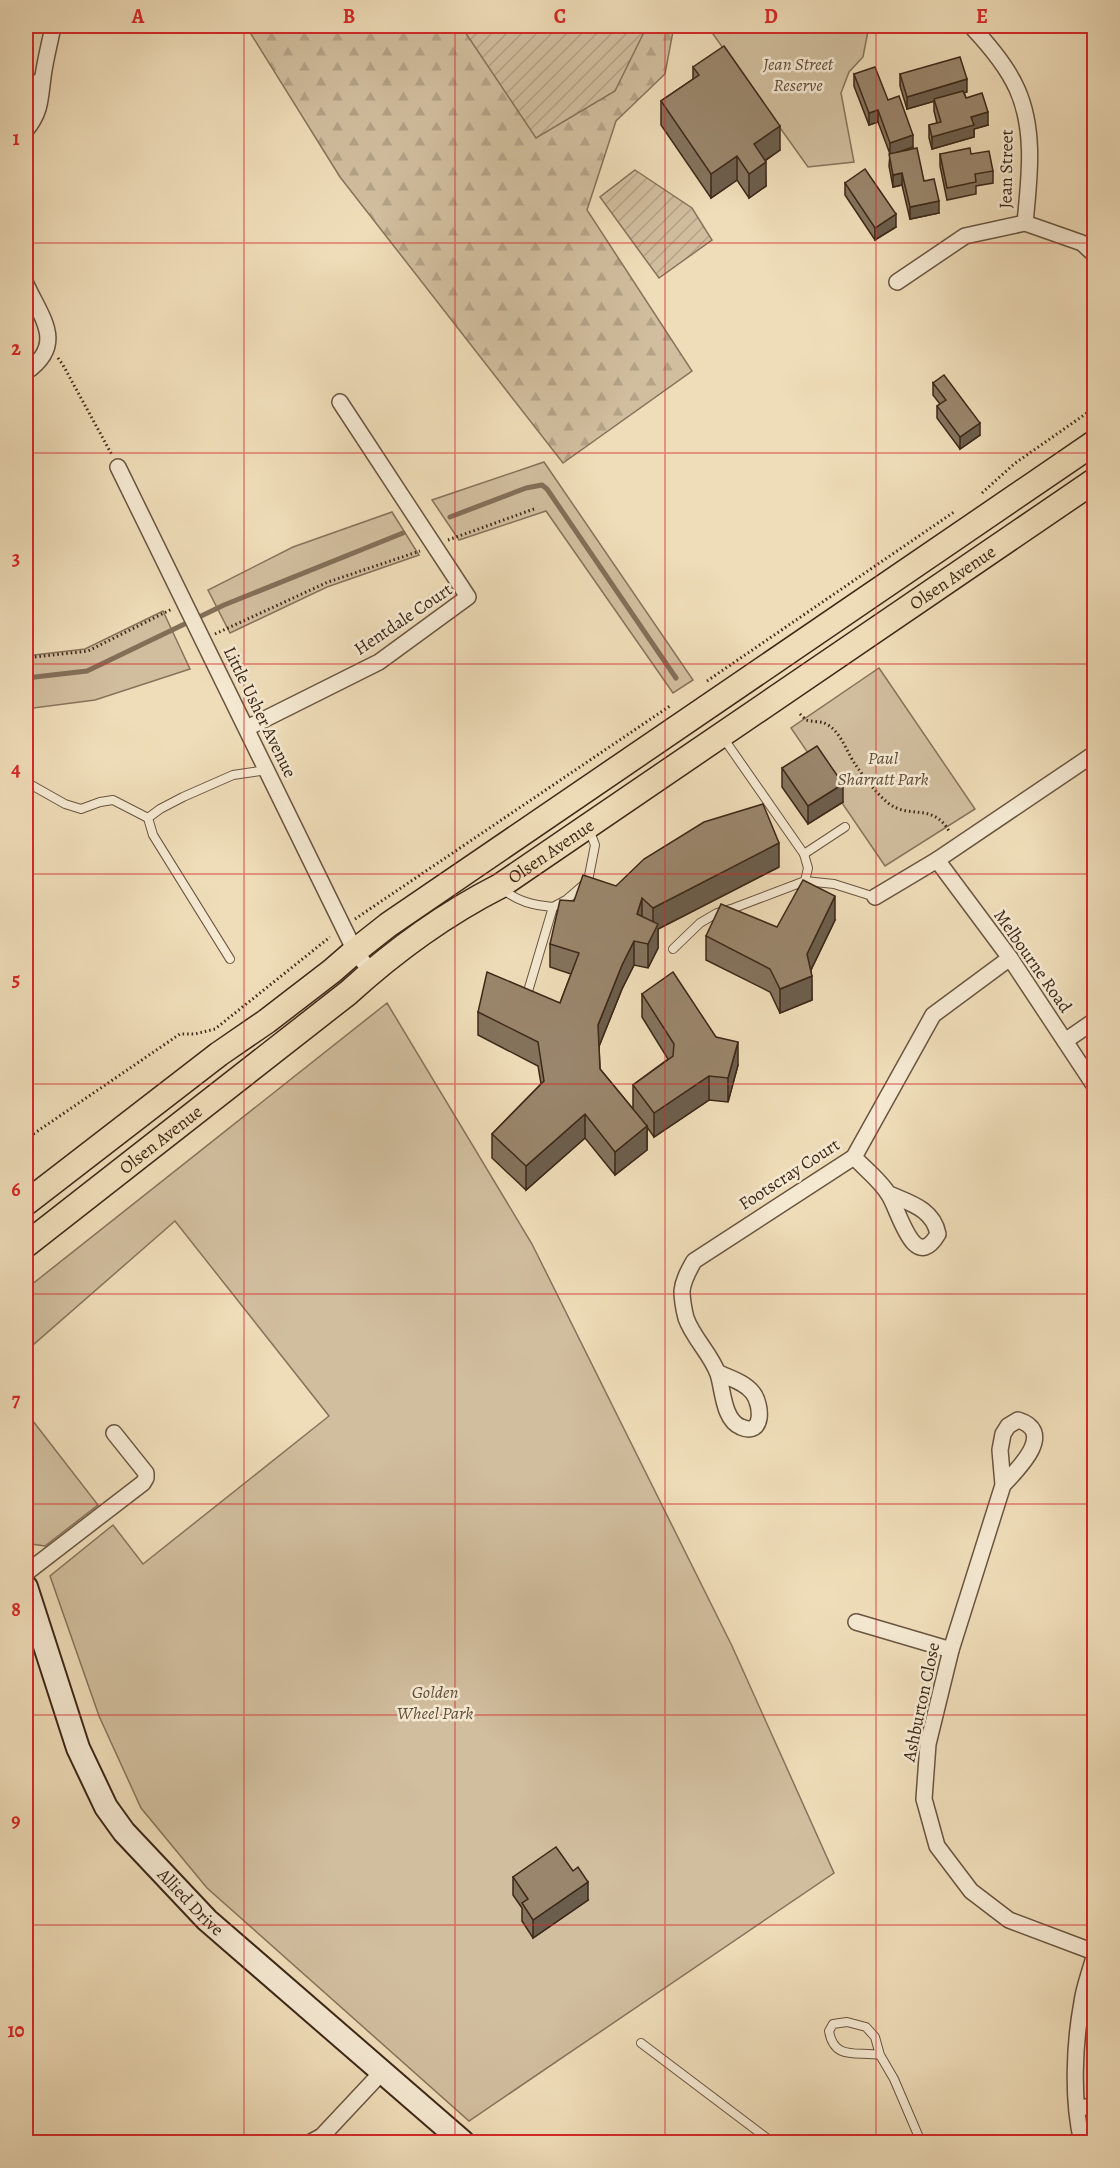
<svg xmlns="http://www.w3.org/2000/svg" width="1120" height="2168" font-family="Alegreya,serif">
	<defs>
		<pattern id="forest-firs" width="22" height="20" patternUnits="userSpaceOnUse" patternTransform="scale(1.5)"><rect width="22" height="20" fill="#d1be9e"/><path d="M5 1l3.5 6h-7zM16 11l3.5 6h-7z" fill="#b4a387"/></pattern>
		<pattern id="garden-furrows" width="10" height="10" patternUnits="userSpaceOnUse" patternTransform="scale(1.5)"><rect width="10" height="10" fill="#d1be9e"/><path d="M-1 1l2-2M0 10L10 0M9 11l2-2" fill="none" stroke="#b4a387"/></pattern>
	</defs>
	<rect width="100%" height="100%" fill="#efddb9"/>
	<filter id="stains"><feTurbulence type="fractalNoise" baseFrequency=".00333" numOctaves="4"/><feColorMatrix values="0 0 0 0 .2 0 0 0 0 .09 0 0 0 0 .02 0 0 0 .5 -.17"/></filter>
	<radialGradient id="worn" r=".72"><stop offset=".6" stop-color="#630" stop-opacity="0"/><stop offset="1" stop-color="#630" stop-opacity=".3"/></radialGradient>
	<g fill="#d1be9e" stroke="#87735b" stroke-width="1.5">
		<path d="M726,26H869L863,57L849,72L841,93L854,162L808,167L713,34Z"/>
		<path d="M544,462L693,680L673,693L546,511L459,540L432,500Z"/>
		<path d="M392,512L419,555L327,587L230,633L208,590L293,547Z"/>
		<path d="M163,611L190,669L95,700L26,709V656L85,649Z"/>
		<path d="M879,668L975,809L885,866L791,728Z"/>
		<path d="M387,1003L532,1244L732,1646L834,1873L469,2121L207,1888L141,1808L99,1716L50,1576L113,1525L143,1564L329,1416L175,1221L26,1351V1289Z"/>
		<path d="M26,1412L98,1505L45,1546L31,1544L26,1535Z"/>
	</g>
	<path fill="url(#forest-firs)" stroke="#87735b" stroke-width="1.5" d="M246,26H674L665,74L616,121L587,210L692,371L563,463L340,177Z"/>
	<g fill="url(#garden-furrows)" stroke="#87735b" stroke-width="1.5">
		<path d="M461,26H647L615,91L536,138Z"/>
		<path d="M635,170L692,208L712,240L659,278L600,197Z"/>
	</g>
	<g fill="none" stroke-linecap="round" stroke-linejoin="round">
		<g stroke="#836f58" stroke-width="5">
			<path d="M450,517L526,488L542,485L547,489L676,678"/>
			<path d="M26,678L87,671L224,605L403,533"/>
		</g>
		<g stroke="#6a5540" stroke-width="10">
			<g id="lane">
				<path d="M724,739L804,854L845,827"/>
				<path d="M26,782L65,804L81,809L100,802L113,800L148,818"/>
				<path d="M805,881L834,884L875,897"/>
				<path d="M503,889C518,902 533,905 553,907L526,998"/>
				<path d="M553,907L566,900L588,881L595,845L589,829"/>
				<path d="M673,949L700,923L717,913L734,908L805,881L808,868L804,854"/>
				<path d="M230,959L153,835L148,818L160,809L183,797L233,775L267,770"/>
				<path d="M641,2043L772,2142"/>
				<path d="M880,2055C857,2051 834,2061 829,2031L833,2024L847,2022L866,2027L875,2037L880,2055L894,2079L921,2142"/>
			</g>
		</g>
		<g stroke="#6a5540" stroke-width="18">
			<g id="street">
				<path d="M971,26C988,44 1007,66 1017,89C1036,131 1029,180 1025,223"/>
				<path d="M26,99L42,78"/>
				<path d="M26,130C41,112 40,99 43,77C45,60 50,43 53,26"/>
				<path d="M897,282L965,236L1025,223L1082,243L1094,254"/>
				<path d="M26,284C42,319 66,344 26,372"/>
				<path d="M118,467L355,951L371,972"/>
				<path d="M247,728L379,662L468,597L340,402"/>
				<path d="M937,860L1010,958L1094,1085"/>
				<path d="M875,897L937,860L1094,754"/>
				<path d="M1065,1041L1094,1021"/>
				<path d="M854,1157C865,1169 881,1181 889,1195C899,1210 914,1275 938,1234C933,1209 910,1203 889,1194"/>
				<path d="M717,1372C729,1378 745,1382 753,1393C762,1405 764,1437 741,1427C723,1420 723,1389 718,1374C711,1354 693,1338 686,1318C684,1310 682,1299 682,1291C683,1280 689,1270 694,1261L854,1157L933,1015L1010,958"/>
				<path d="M1003,1485C1017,1470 1057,1432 1018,1420L1008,1426L1003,1434L1000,1450L1003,1485L951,1650L928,1744L924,1799L937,1846L971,1891L1009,1920L1094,1952"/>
				<path d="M26,1573L143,1483L146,1478V1473L114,1433"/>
				<path d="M856,1622L951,1650"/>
				<path d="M1078,2108L1094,2106"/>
				<path d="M311,2142L322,2136L382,2072"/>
				<path d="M1082,2142C1072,2101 1074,2045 1082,2002C1084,1987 1090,1972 1094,1957"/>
			</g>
		</g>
		<g stroke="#3d2818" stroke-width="26">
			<g id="secondary">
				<path id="s1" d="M26,1587L78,1748L106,1807L124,1832L207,1920L463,2142"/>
			</g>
		</g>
		<g stroke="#3d2818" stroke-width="27">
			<g id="primary">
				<path d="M26,1203L219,1054L267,1021L332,971L355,951L388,925L1094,443"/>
				<path id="s2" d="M26,1245L348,993C393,952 445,914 500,886L1094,481"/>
			</g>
		</g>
		<g stroke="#3d2818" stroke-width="3" stroke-dasharray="1.5 3" stroke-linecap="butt">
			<path d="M58,358L63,365L112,455"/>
			<path d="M982,493L1014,464L1094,408"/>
			<path d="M448,540L534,509"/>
			<path d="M215,634L328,582L420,551"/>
			<path d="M26,658L88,651L172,609"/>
			<path d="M707,681L954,512"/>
			<path d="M800,714L806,720C812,722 819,721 824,723C840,729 846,751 855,764C864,777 875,792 888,803C910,820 932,802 949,831"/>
			<path d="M355,919L670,706"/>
			<path d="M26,1139L180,1034H195L215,1029L330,937"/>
		</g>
		<use href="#lane" stroke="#f5e9d2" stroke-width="8"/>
		<use href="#street" stroke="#f5e9d2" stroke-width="15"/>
		<use href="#secondary" stroke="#f5e9d2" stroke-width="22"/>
		<use href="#primary" stroke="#efddb9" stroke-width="24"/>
	</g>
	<g fill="#84735d" stroke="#3d2818" stroke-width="1.5">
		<path d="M693,67L780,150L765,161L766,186L749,198L737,180L711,198L661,125V101L693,79Z"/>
		<path d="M854,74L888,100L913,147L900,152L924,181L939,213L910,219L902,185L893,187L889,166L890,154L878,122L869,125L854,86Z"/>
		<path d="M900,74L967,92H964L966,98L988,125L974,129V137L932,149L929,138V125L937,123L934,111V101L907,109L900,86Z"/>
		<path d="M940,154H971L993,171V183L976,186V194L947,200L940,166Z"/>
		<path d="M845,183L896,227L875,240L845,195Z"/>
		<path d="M933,383L980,435L960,449L937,418V406L940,404L933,395Z"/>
		<path d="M782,768L843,802L808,824L782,787Z"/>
		<path d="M779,867L658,929V948L648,968L634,965L622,989L599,1046L600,1069L633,1109V1085L668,1059L642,1017V994L716,1037L738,1065L728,1102L709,1100L654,1137L647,1127V1150L615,1175L585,1138L526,1190L492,1158V1134L541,1084L538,1066L478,1035V1012L560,1003L571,974L550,967V944L574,901L616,886Z"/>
		<path d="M835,920L811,970L812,1000L780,1013L770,992L706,960V936Z"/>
		<path d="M513,1877L588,1900L533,1938L522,1921V1908L513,1895Z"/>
	</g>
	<g fill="#6c5e4c" stroke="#3d2818" stroke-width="1.5">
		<path d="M967,79V92L907,109V97Z"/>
		<path d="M878,110V122L869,125V113Z"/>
		<path d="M988,112V125L974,129V137L932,149V137L971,117Z"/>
		<path d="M780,126V150L754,168V144Z"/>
		<path d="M913,135V147L890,155V143Z"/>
		<path d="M737,156V180L711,198V174Z"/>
		<path d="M766,162V186L749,198V174Z"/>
		<path d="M902,173V185L893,187V175Z"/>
		<path d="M939,201V213L910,219V207Z"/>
		<path d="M896,214V227L875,240V228Z"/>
		<path d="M980,423V435L960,449V437Z"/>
		<path d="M843,784V802L808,824V806Z"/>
		<path d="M779,843V867L658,929V948L648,968V944L653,932V908Z"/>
		<path d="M835,896V920L807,978V954Z"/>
		<path d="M642,898V922L637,914Z"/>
		<path d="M634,941V965L622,989L598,1049V1025L622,965Z"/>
		<path d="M812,976V1000L780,1013V989Z"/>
		<path d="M738,1042V1065L728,1102V1078Z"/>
		<path d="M709,1076V1100L654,1137V1113Z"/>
		<path d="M585,1114V1138L526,1190V1166Z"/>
		<path d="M647,1126V1150L615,1175V1152Z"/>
		<path d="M588,1882V1900L533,1938V1920Z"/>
	</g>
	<g fill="#9a866c" stroke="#3d2818" stroke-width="1.5">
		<path d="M724,46L780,126L754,144L766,162L749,174L737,156L711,174L661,101L699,75L693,67Z"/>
		<path d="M960,57L967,79L907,97L900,74Z"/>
		<path d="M875,67L888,100L899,96L913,135L890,143L878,110L869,113L854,74Z"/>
		<path d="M963,91L966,98L982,93L988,112L971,117L974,125L932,137L929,125L941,122L934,99Z"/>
		<path d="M917,148L924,181L934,179L939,201L910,207L902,173L893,175L889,154Z"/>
		<path d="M970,148L971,154L989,151L993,171L975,174L976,182L947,188L940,154Z"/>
		<path d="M865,169L896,214L875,228L845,183Z"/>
		<path d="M944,375L980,423L960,437L937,406L946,400L933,383Z"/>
		<path d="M817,746L843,784L808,806L782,768Z"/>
		<path d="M763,804L779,843L653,908L642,898L637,914L658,924L648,944L634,941L622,965L598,1025L600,1069L647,1126L615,1152L585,1114L526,1166L492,1134L544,1081L538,1042L478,1012L487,972L560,1003L579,953L550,944L560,900L574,901L583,875L616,886L644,859L704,822Z"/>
		<path d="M803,880L835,896L807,954L812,976L780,989L770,969L706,936L721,904L777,927Z"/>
		<path d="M673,972L716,1037L738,1042L728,1078L709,1076L654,1113L633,1085L673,1056L674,1044L642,994Z"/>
		<path d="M556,1847L573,1871L578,1867L588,1882L533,1920L522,1903L528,1899L513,1877Z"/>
	</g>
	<path fill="none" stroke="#d62828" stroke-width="1.5" stroke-opacity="0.55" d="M244,26V2142M455,26V2142M665,26V2142M876,26V2142M26,243H1094M26,453H1094M26,664H1094M26,874H1094M26,1084H1094M26,1294H1094M26,1504H1094M26,1715H1094M26,1925H1094"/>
	<g text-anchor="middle" stroke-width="5" stroke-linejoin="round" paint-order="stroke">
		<g font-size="18" font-style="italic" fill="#624e3a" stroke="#f5e9d2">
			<text x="798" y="70">Jean Street<tspan x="798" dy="21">Reserve</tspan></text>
			<text x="883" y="764">Paul<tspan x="883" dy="21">Sharratt Park</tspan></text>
			<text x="435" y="1698">Golden<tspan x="435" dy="21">Wheel Park</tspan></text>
		</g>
		<g font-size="18" fill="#3d2818" stroke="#f5e9d2">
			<text transform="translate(1006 169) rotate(-89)" y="6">Jean Street</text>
			<text dy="6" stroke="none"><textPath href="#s2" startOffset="1143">Olsen Avenue</textPath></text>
			<text transform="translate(403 619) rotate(-34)" y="6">Hentdale Court</text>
			<text transform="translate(260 712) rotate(64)" y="6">Little Usher Avenue</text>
			<text dy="6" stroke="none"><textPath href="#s2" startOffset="657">Olsen Avenue</textPath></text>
			<text transform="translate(1033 961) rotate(55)" y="6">Melbourne Road</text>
			<text dy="6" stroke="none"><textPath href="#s2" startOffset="171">Olsen Avenue</textPath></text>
			<text transform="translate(789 1174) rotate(-33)" y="6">Footscray Court</text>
			<text transform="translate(921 1702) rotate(-78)" y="6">Ashburton Close</text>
			<text dy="6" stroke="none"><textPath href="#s1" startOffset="362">Allied Drive</textPath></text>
		</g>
	</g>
	<rect width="1120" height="2168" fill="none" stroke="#efddb9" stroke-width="66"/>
	<rect x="33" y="33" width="1054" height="2102" fill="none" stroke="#d62828" stroke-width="2"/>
	<g font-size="20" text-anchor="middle" font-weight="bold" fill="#d62828">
		<text x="138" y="23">A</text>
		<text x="349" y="23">B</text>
		<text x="560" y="23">C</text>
		<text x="771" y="23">D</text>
		<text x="982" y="23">E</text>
		<text x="16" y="145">1</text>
		<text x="16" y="355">2</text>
		<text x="16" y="565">3</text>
		<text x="16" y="776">4</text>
		<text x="16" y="986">5</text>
		<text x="16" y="1196">6</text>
		<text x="16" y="1406">7</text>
		<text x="16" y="1616">8</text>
		<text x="16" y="1827">9</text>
		<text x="16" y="2037">10</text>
	</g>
	<rect width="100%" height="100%" filter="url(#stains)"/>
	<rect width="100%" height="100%" fill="url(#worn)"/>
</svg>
